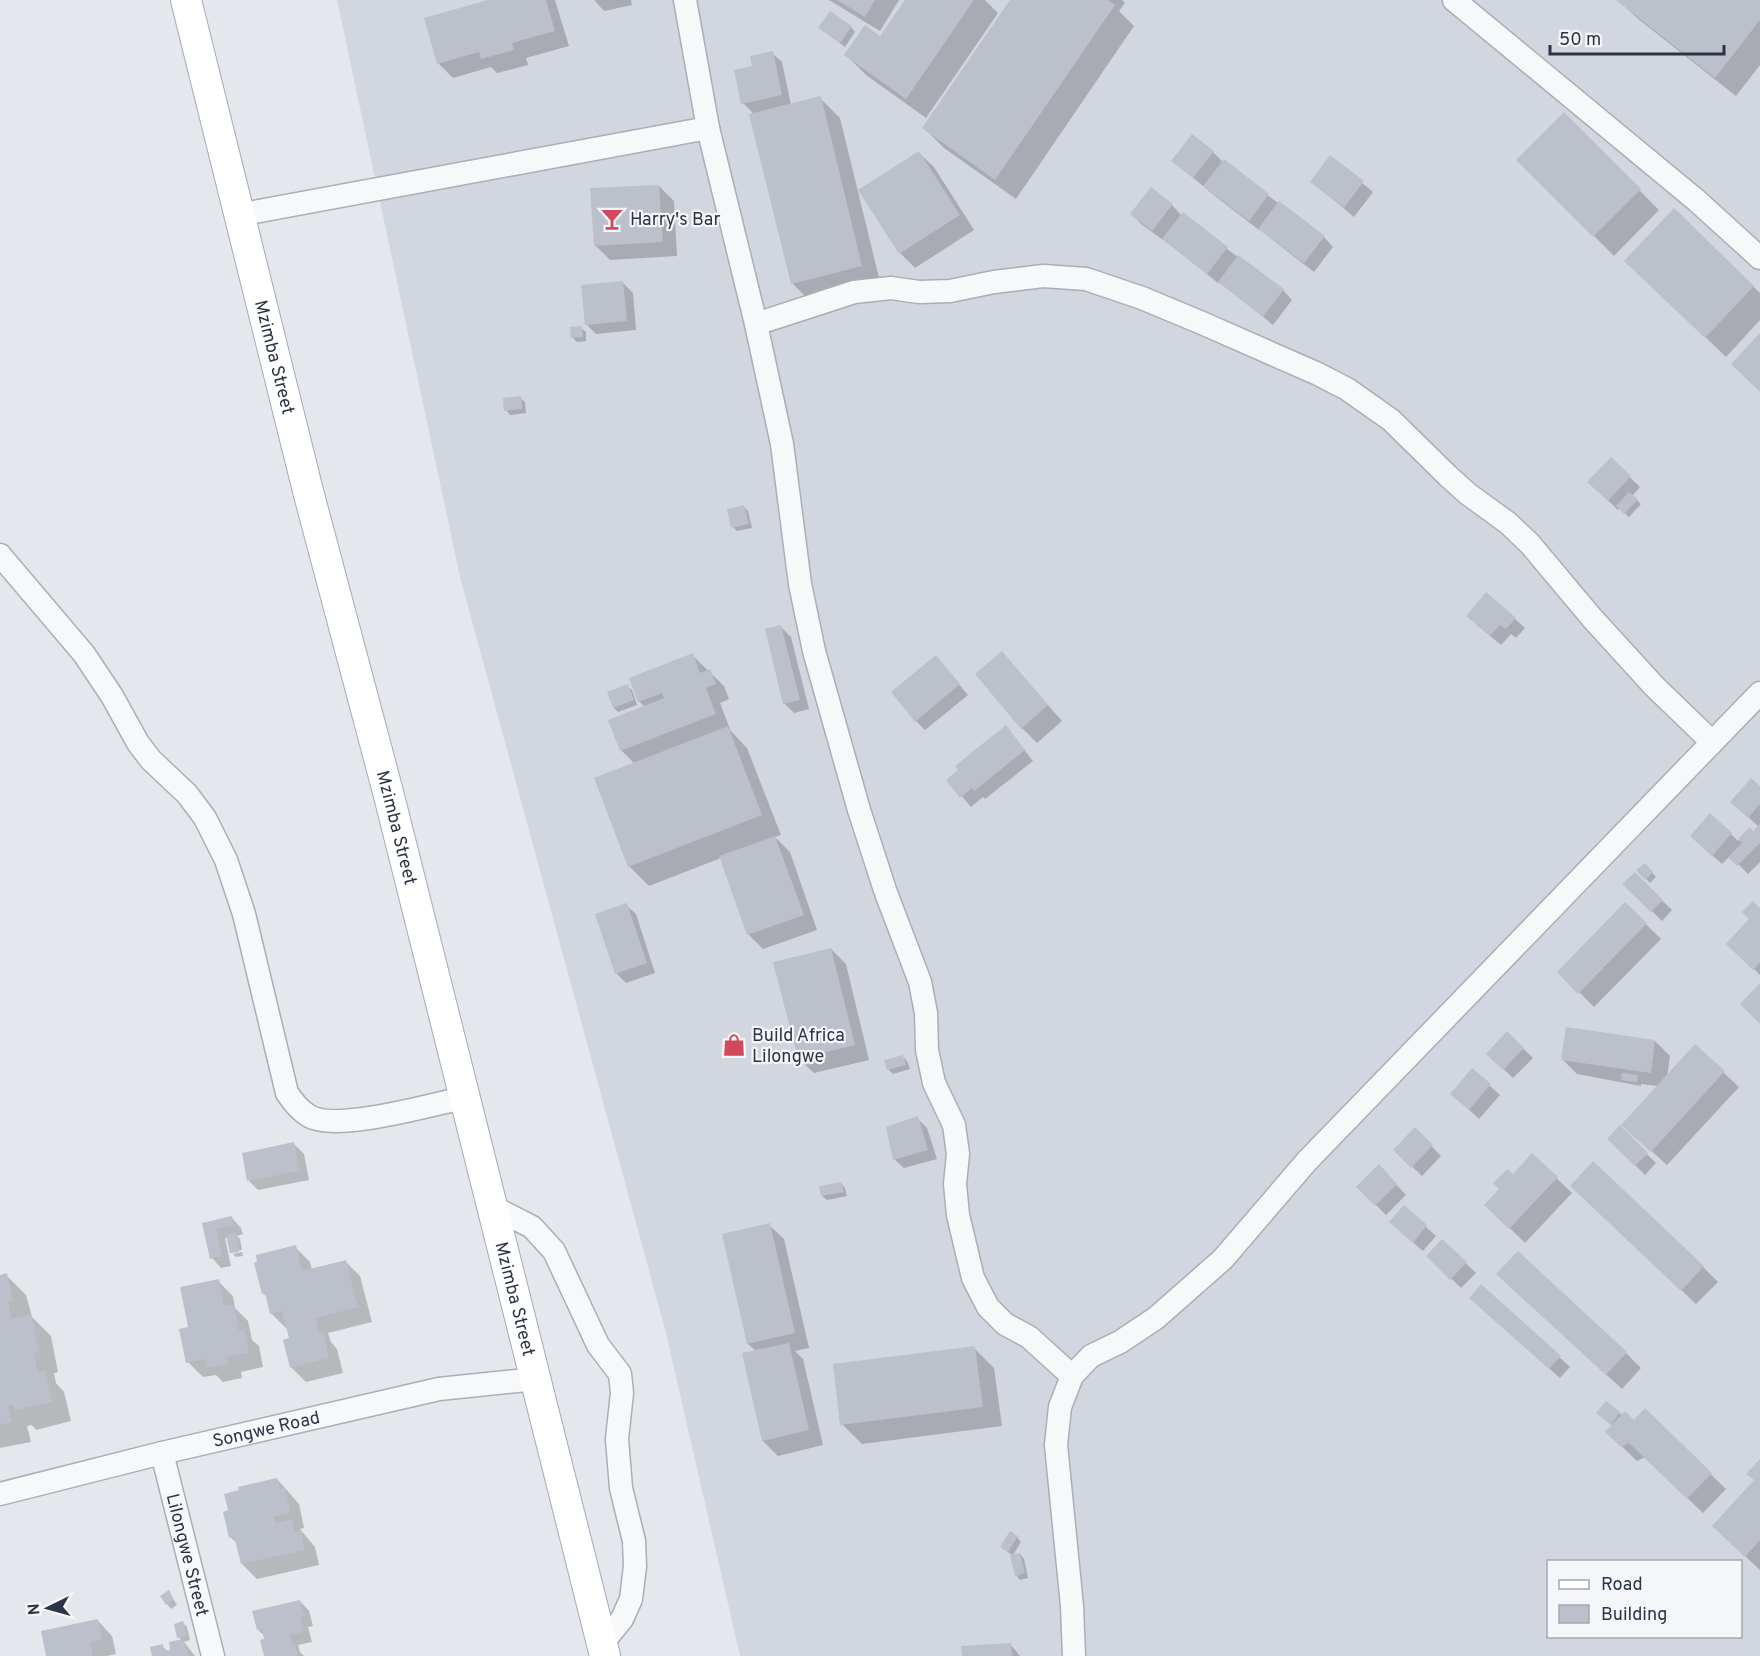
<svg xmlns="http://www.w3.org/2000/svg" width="1760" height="1656" font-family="Overpass,sans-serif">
	<rect width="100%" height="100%" fill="#e4e7ec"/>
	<path fill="#d2d6de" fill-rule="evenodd" d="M337,0H1760V1656H740L666,1333L460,577ZM1548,1562H1740V1636H1548Z"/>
	<g fill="#0003">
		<path d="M494,0H555L569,46L526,58L528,65L497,73L491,67L453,78L438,63Z"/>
		<path d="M594,0H631L632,5L604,11Z"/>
		<path d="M829,0H899L880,31Z"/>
		<path d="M907,0H985L998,13L926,118L866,75L846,55L881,38Z"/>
		<path d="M1012,0H1122L1125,3L1119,11L1134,26L1016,199L944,148L924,128Z"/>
		<path d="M1618,0H1760V65L1736,96L1637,18Z"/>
		<path d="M851,27L855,32L845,47L820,28Z"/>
		<path d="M772,53L782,62L791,105L820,98L840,118L881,286L812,303L792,283L754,114L743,103L754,67Z"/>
		<path d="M1564,114L1659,210L1614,256L1518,160Z"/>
		<path d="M1213,152L1223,162L1324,237L1333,247L1314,272L1270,238L1260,228L1259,230L1215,196L1173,161Z"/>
		<path d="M919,153L934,167L974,230L915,268L901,254L860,190Z"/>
		<path d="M1331,157L1373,192L1354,217L1312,182Z"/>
		<path d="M659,186L674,201L677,256L610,260L595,245Z"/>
		<path d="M1172,205L1182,216L1283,290L1292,300L1273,325L1219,281L1218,283L1163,239V240L1141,224L1132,214Z"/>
		<path d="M1674,210L1760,293V320L1726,357L1646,280Z"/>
		<path d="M623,283L633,293L636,330L596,334L586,324Z"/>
		<path d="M581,328L586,332V341L577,342L572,337Z"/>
		<path d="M520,398L525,402L526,413L510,415L506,410Z"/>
		<path d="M1611,459L1640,487L1632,496L1641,504L1629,517L1620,508L1618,510L1589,482Z"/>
		<path d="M744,507L748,511L752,528L737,531L733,527Z"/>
		<path d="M1515,619L1525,628L1516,638L1511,634L1501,645L1477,625Z"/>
		<path d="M781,627L791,637L809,709L794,713L784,703Z"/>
		<path d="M1002,653L1062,721L1037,743L1022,728Z"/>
		<path d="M692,655L724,686L729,699L720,703L730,729H729L747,748L781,835L775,837L790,852L817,930L763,949L748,934L721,858L649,886L629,866L635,764L621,750L645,707L639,701Z"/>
		<path d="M936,657L968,695L925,730L916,721Z"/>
		<path d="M627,686L632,690L637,705L618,712L614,708Z"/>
		<path d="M1006,727L1033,761L985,799L983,797L971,807L948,780Z"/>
		<path d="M1760,788V862L1748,874L1730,856L1722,864L1701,845L1731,834L1738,841L1750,830L1753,833L1759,827L1742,811Z"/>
		<path d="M1645,865L1656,877L1650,883L1639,870Z"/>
		<path d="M1635,874L1672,910L1662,921L1624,884Z"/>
		<path d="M1625,904L1661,939L1594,1007L1559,972Z"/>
		<path d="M626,905L636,914L655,973L626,983L616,973Z"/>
		<path d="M1760,910V975L1728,944Z"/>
		<path d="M831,949L846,964L869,1060L814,1073L799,1059Z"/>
		<path d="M1507,1033L1533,1058L1513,1078L1488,1054Z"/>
		<path d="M1655,1041L1670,1056L1667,1077L1695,1046L1739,1087L1667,1165L1638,1139L1658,1086L1641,1084V1086L1577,1074L1562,1059Z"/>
		<path d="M903,1057L907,1061L910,1069L893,1074L888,1069Z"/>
		<path d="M1472,1070L1500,1095L1479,1119L1462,1103Z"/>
		<path d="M917,1118L927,1128L937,1159L904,1168L894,1159Z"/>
		<path d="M1620,1128L1656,1163L1645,1175L1609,1139Z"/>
		<path d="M1415,1129L1441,1156L1422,1176L1395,1150Z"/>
		<path d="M294,1144L304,1154L309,1180L258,1190L249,1181Z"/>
		<path d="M1532,1155L1572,1193L1525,1243L1486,1205Z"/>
		<path d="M1379,1166L1406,1195L1386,1215L1358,1187Z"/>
		<path d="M841,1183L845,1188L847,1196L827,1200L822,1196Z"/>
		<path d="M1587,1200L1703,1267L1718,1282L1696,1304Z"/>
		<path d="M1404,1207L1436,1236L1423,1251L1401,1232Z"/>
		<path d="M232,1218L241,1228L243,1234L237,1236L240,1239L242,1250L232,1251V1254L228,1238H225L231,1266L221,1268L212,1258L204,1224Z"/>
		<path d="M769,1225L784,1239L809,1348L795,1351L803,1359L823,1445L778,1456L763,1441L756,1351L748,1344Z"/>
		<path d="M1442,1241L1476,1273L1461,1288L1428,1256Z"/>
		<path d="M295,1247L310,1262L312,1270L345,1261L360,1276L372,1322L328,1333L331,1342L337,1349L343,1373L306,1382L291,1367V1339L288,1327L286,1328L271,1313L268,1298L263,1293Z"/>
		<path d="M242,1252L243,1256L236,1257L233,1254Z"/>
		<path d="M6,1275L26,1295L32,1317L51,1336L58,1372L54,1373L56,1383L64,1392L71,1421L36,1430L32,1425L27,1426L31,1442L0,1448V1276Z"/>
		<path d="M218,1281L233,1296L235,1308L248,1321L252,1340L259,1346L263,1367L241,1372L242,1378L223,1382L216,1375L203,1377L188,1362L190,1328Z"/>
		<path d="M1481,1286L1570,1367L1560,1378L1480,1307Z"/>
		<path d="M1513,1289L1626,1353L1641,1368L1622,1389Z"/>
		<path d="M974,1348L994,1368L1002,1426L862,1444L842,1424Z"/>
		<path d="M1645,1411L1726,1489L1703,1513L1645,1457L1637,1461L1607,1432L1613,1426L1603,1417L1619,1413L1634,1422Z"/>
		<path d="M1760,1461V1570L1729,1541L1755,1481Z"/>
		<path d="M277,1479L299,1504L304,1528L300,1529L315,1547L319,1565L257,1579L242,1564L238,1544L230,1537L229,1511L240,1491Z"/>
		<path d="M1017,1537L1021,1542L1013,1555L1006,1551Z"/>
		<path d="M1020,1554L1024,1559L1028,1578L1020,1580L1016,1575Z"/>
		<path d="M169,1592L177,1605L171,1609L167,1604Z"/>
		<path d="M300,1601L309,1611L313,1626L308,1627L312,1642L298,1645L300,1652L304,1656H265L266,1637L258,1630Z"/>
		<path d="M98,1621L112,1636L116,1654L107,1656H47Z"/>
		<path d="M183,1623L187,1627L190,1640L184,1642L195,1656H154L162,1646L168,1652L182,1641L179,1637Z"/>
		<path d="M1010,1644L1020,1656H963Z"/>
	</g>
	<g fill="#bbc0ca">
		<path d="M488,0H546L555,31L512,43L514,50L481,59L479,52L437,64L424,18Z"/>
		<path d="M837,0H875L865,17Z"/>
		<path d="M905,0H974L906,99L844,55L865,25L880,36Z"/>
		<path d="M1010,0H1108L1115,5L995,180L922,128Z"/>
		<path d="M1616,0H1760V20L1715,78Z"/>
		<path d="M830,11L852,26L840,43L818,28Z"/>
		<path d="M773,51L782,95L741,104L734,70L752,66L750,56Z"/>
		<path d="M821,96L862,266L791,284L749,114Z"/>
		<path d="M1564,112L1641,189L1593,237L1516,160Z"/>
		<path d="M1192,134L1214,151L1193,178L1171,161Z"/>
		<path d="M919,151L960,215L899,254L858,190Z"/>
		<path d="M1330,155L1364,181L1344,208L1310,182Z"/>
		<path d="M1224,159L1269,194L1249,221L1203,186Z"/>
		<path d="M659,185L663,242L594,246L590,188Z"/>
		<path d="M1151,187L1173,204L1152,231L1130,214Z"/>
		<path d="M1279,201L1325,236L1304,263L1258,229Z"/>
		<path d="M1674,208L1754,286L1705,338L1624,261Z"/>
		<path d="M1183,212L1228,247L1207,274L1162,239Z"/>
		<path d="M1238,255L1284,289L1263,317L1218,282Z"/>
		<path d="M623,281L627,321L585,325L581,285Z"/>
		<path d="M582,326L583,337L571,338L570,327Z"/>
		<path d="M1760,333V392L1731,364Z"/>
		<path d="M521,396L522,409L504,411L503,398Z"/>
		<path d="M1611,457L1631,476L1608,501L1587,482Z"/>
		<path d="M1629,492L1638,499L1624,514L1616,506Z"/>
		<path d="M744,505L749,524L731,528L727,509Z"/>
		<path d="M1486,592L1516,618L1506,629L1500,625L1490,636L1466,616Z"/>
		<path d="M781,625L800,700L783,704L765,629Z"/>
		<path d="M1002,651L1048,705L1021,729L975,674Z"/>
		<path d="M693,653L700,673L710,669L716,684L706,688L716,714L620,751L608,720L664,698L662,693L638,702L629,678Z"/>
		<path d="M936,655L960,684L915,722L891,692Z"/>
		<path d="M628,684L634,700L613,708L607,692Z"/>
		<path d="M1006,725L1025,750L974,791L972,788L960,798L946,780L958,770L955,766Z"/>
		<path d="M728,726L762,815L628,867L594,778Z"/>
		<path d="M1751,778L1760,786V804L1748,818L1730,802Z"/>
		<path d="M1710,813L1732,833L1712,856L1690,836Z"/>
		<path d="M1760,824V843L1737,866L1728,857L1742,843L1738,839L1750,827L1753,831Z"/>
		<path d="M775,836L804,915L747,935L719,856Z"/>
		<path d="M1645,863L1653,872L1645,880L1636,870Z"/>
		<path d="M1635,872L1663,900L1651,912L1622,884Z"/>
		<path d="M1753,901L1760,908V962L1753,970L1726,944L1749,919L1742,912Z"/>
		<path d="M1625,902L1647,923L1578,994L1557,972Z"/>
		<path d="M627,903L647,963L615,974L595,914Z"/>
		<path d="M831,948L855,1045L798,1059L773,962Z"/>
		<path d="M1760,983V1024L1740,1004Z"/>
		<path d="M1566,1027L1655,1040L1651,1073L1561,1060Z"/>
		<path d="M1507,1031L1524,1048L1503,1070L1486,1054Z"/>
		<path d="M1695,1044L1725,1071L1651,1152L1621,1125Z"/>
		<path d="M903,1055L906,1065L887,1070L884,1060Z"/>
		<path d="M1472,1068L1491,1084L1469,1110L1450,1094Z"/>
		<path d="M1622,1073L1638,1075L1637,1082L1621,1080Z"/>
		<path d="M918,1116L928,1150L893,1160L886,1127Z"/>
		<path d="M1620,1125L1648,1153L1635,1166L1607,1139Z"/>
		<path d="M1415,1127L1433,1145L1411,1168L1393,1150Z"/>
		<path d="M294,1142L300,1171L247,1181L242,1153Z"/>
		<path d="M1532,1153L1558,1177L1509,1229L1484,1205L1499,1189L1493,1183L1507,1169L1513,1174Z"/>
		<path d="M1593,1161L1704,1266L1681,1291L1570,1186Z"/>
		<path d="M1379,1164L1397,1184L1375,1206L1356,1187Z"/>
		<path d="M841,1182L844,1192L821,1196L819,1186Z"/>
		<path d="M1404,1205L1427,1225L1413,1243L1389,1222Z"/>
		<path d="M232,1216L234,1225L216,1229L222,1256L210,1259L202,1223Z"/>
		<path d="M770,1223L795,1333L747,1344L722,1234Z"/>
		<path d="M236,1233L239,1252L230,1253L226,1235Z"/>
		<path d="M1442,1239L1467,1262L1450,1280L1426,1256Z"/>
		<path d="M296,1245L302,1271L346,1260L358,1307L315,1318L319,1333L323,1332L329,1358L290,1368L283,1340L289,1338L282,1311L270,1314L265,1293L262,1294L254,1263L257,1262L256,1255Z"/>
		<path d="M1518,1251L1627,1352L1606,1375L1496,1274Z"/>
		<path d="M7,1273L13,1300L8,1302L12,1319L31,1314L39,1352L34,1353L38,1372L45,1370L52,1402L15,1410L13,1405L8,1406L12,1422L0,1425V1275Z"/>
		<path d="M219,1279L224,1306L234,1304L239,1331L244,1330L249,1353L227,1357L228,1364L207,1368L205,1359L186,1363L179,1329L188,1327L180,1287Z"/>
		<path d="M1481,1284L1561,1356L1549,1369L1469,1298Z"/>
		<path d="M789,1343L809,1430L762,1441L742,1353Z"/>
		<path d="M975,1346L983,1407L840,1425L833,1364Z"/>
		<path d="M1606,1401L1620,1412L1611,1425L1596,1413Z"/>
		<path d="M1645,1408L1712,1473L1687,1499L1629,1443L1621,1447L1605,1432L1625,1411L1634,1420Z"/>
		<path d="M1760,1459V1540L1745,1557L1712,1526L1754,1480L1746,1474Z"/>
		<path d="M277,1478L280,1489L285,1488L290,1513L274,1517L275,1523L292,1519L295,1532L301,1531L305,1550L241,1564L234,1536L229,1538L223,1512L228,1510L224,1494L239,1490L238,1487Z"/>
		<path d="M1010,1531L1018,1536L1008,1552L1000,1547Z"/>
		<path d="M1020,1553L1025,1573L1015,1576L1010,1555Z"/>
		<path d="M169,1590L174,1600L166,1605L160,1596Z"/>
		<path d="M300,1600L304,1616L300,1617L303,1632L290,1635L292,1645L295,1644L298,1656H264L260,1640L264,1639L262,1629L257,1630L252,1611Z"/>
		<path d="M98,1619L102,1639L90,1642L93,1656H46L41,1631Z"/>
		<path d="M183,1621L187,1636L177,1638L174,1624Z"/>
		<path d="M183,1639L189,1656H152L150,1647L163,1644L164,1651L170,1650L169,1642Z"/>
		<path d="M1011,1643L1012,1656H962L961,1646Z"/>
	</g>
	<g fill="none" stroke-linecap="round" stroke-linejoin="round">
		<g stroke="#a9aeb7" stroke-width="25">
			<g id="minor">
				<path d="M685,0L708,128L756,324L782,444L800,584L814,651L859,810L886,893L920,982L926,1013L927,1050L934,1083L954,1125L958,1154L955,1184L958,1215L973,1278L988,1307L1005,1324L1029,1337L1072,1376"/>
				<path d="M1454,0L1696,200L1760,258"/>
				<path d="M238,215L708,128"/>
				<path d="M756,324L854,292L891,288L919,292L950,291L994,282L1043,276L1086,279L1142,298L1202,323L1318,374L1347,389L1391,420L1448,476L1468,494L1508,523L1530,544L1592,618L1654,686L1712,742"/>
				<path d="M0,555L84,654L112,696L138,743L151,760L187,794L205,818L226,860L244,914L287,1093C293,1102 299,1110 309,1116C336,1132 430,1105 463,1098"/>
				<path d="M491,1206L532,1227L554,1251L598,1345L620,1374L622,1393L617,1439L621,1488L634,1541L635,1566L631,1599L622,1619L602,1644"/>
				<path id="s1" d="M162,1453L213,1656"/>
				<path id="s2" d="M0,1494L162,1453L439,1389L536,1379"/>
				<path d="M1074,1656L1072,1606L1056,1445L1060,1407L1072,1376L1091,1356L1120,1342L1156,1318L1223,1259L1307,1161L1760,693"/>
			</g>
		</g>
		<g stroke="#a3abb8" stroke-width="32">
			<g id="major">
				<path id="s3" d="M186,0L308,491L388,792L605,1656"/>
			</g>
		</g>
		<use href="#minor" stroke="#f7f8fa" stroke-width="22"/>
		<use href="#major" stroke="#fff" stroke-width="30"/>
	</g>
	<defs>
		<g id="bar-bare" transform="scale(1.8)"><path d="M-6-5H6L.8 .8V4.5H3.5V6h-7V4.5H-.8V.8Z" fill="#d1495b" stroke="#f4f6f9" stroke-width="2.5" paint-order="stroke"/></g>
		<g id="shop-bare" transform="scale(1.8)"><path d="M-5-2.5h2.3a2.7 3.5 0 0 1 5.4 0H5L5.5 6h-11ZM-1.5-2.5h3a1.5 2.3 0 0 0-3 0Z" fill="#d1495b" stroke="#f4f6f9" stroke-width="2.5" paint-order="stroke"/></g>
	</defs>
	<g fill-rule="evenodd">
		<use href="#bar-bare" x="612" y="219"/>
		<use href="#shop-bare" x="734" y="1045"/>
	</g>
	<g text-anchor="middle" stroke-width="4.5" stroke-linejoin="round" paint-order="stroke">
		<g font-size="18" fill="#2b3445" stroke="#f4f6f9" text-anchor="start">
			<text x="630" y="225">Harry's Bar</text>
			<text x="752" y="1041">Build Africa<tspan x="752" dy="21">Lilongwe</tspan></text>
		</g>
		<g font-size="18" fill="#2b3445" stroke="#f4f6f9">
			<text dy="6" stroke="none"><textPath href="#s3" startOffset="368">Mzimba Street</textPath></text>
			<text dy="6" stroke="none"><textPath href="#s3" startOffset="854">Mzimba Street</textPath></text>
			<text dy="6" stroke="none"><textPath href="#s3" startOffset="1340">Mzimba Street</textPath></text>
			<text dy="6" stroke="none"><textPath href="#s2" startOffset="274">Songwe Road</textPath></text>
			<text dy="6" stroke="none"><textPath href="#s1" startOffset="105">Lilongwe Street</textPath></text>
		</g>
	</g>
	<rect x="1547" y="1560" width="195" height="78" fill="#f4f6f9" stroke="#a4a8b1" stroke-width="1.5"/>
	<rect x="1559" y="1580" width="30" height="9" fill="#ffffff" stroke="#a4a8b1" stroke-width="1.5"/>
	<text x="1601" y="1590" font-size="18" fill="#2b3445">Road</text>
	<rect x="1559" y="1605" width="30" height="18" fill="#bbc0ca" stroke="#a4a8b1" stroke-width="1.5"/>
	<text x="1601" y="1620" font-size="18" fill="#2b3445">Building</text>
	<g transform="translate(48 1608) rotate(265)" stroke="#f4f6f9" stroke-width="4.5" paint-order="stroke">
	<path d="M0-4.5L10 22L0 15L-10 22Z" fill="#2b3445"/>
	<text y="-9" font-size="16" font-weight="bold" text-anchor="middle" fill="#2b3445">N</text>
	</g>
	<path d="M1550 45v9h174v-9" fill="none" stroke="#2b3445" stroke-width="3"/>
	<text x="1559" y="45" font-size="18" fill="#2b3445" stroke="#f4f6f9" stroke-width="4.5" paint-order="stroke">50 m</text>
</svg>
